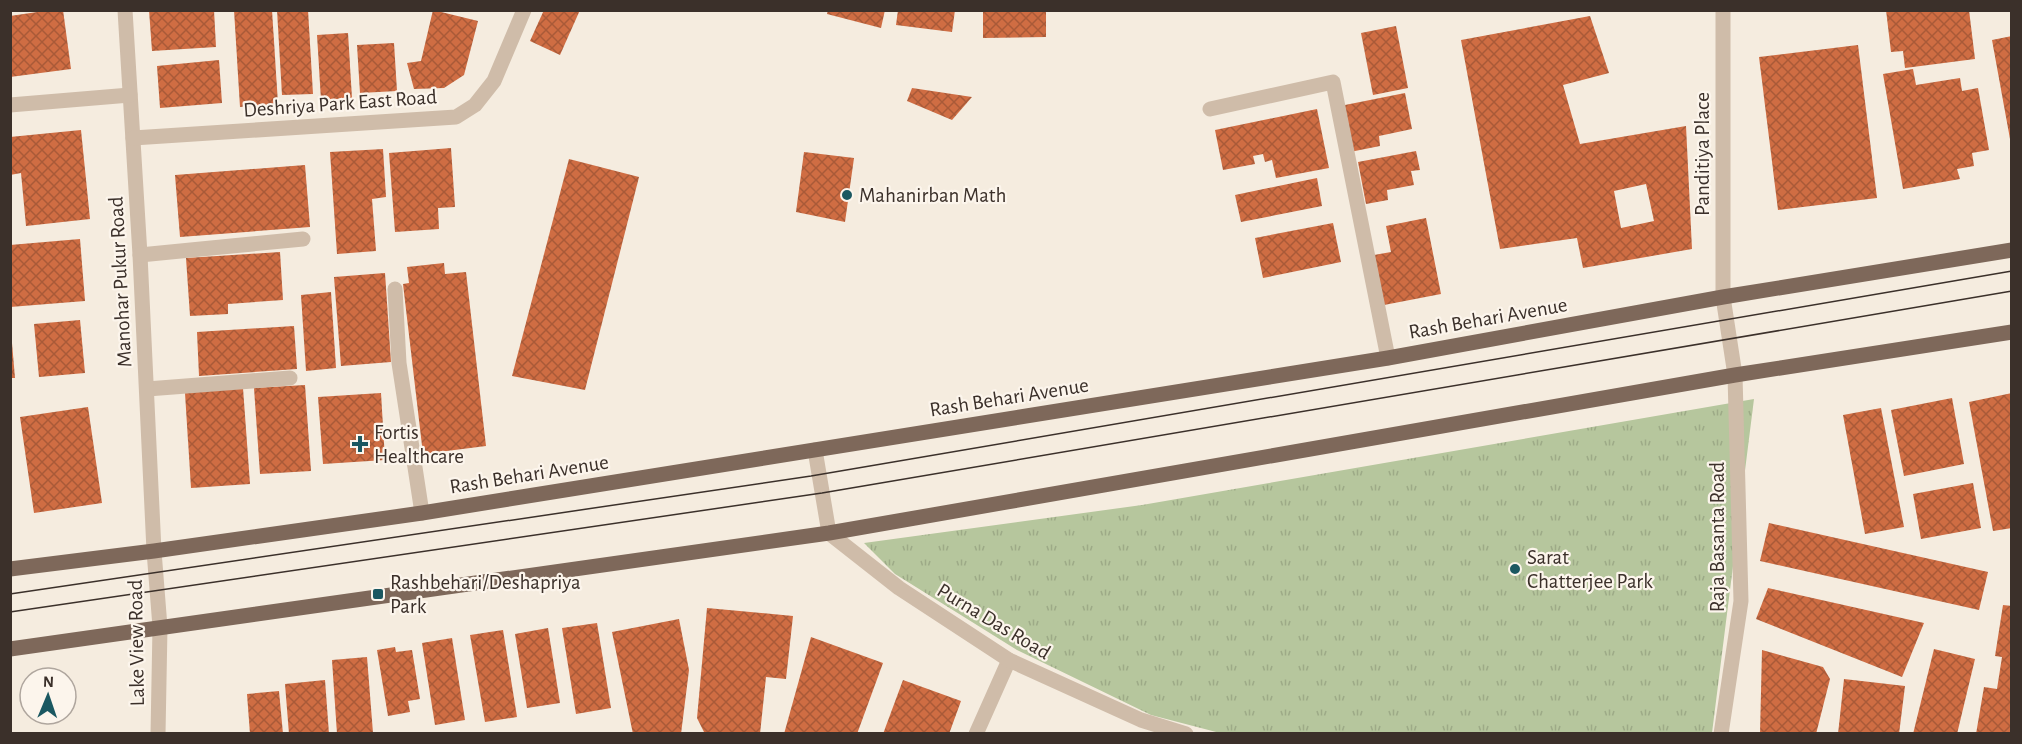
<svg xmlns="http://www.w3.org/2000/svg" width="2022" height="744" font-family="'Alegreya Sans',sans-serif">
	<defs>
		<pattern id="park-tufts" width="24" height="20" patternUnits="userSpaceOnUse" patternTransform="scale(1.5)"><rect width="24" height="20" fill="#b6c69d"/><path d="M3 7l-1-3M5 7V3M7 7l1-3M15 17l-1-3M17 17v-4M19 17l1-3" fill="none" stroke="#9daa87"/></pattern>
		<pattern id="building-cross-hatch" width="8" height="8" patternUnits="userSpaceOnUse" patternTransform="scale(1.5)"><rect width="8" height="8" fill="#cf6d43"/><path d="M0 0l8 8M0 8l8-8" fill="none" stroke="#a95a38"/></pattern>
	</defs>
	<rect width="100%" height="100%" fill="#f5ecdf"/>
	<path fill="url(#park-tufts)" d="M1754,399L1712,733H1220L1151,715L1017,650L895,574L864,543L1142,505Z"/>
	<g fill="url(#building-cross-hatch)" fill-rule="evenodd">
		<path d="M51,10H63L71,69L10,77V16Z"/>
		<path d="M149,10H214L216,47L152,51Z"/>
		<path d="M234,10H272L278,104L240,107Z"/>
		<path d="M277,10H308L313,94L282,95Z"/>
		<path d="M433,10L478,21L464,75L444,88L414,89L407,63L421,61Z"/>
		<path d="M544,10H580L560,55L530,41Z"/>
		<path d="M828,10H885L881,28L827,14Z"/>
		<path d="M898,10H955L952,32L896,25Z"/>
		<path d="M983,10H1046V37L983,38Z"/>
		<path d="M1886,10H1969L1975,59L1905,68L1903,51L1891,52Z"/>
		<path d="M1590,16L1609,73L1563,85L1580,144L1686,126L1692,249L1583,268L1577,238L1500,249L1461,40ZM1646,184L1654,221L1621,228L1614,191Z"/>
		<path d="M1396,26L1408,88L1373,95L1361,33Z"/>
		<path d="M348,33L352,98L321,100L317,35Z"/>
		<path d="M2012,36V139H2010L1992,40Z"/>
		<path d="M394,43L397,91L360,93L357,45Z"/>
		<path d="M1858,45L1877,198L1778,210L1759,57Z"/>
		<path d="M219,60L222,103L160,108L157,66Z"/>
		<path d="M1913,69L1916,85L1960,78L1962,91L1978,88L1989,150L1972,153L1974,166L1957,169L1960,179L1903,189L1883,74Z"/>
		<path d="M912,88L972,97L952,120L907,101Z"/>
		<path d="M1405,93L1412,129L1379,136L1380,146L1350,152L1340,106Z"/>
		<path d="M1317,109L1329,168L1276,178L1272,160L1265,162L1263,154L1253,156L1255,164L1223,170L1215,130Z"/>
		<path d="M81,130L90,219L26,226L21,173L10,175V137Z"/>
		<path d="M451,148L455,207L438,208L439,229L395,232L389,153Z"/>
		<path d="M383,149L386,197L372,199L376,251L337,254L330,152Z"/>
		<path d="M1416,151L1420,170L1411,171L1414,185L1387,190L1388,200L1366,204L1358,162Z"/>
		<path d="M804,152L854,158L845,222L796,212Z"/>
		<path d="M569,159L639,177L585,390L512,376Z"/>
		<path d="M305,165L310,227L180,237L175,175Z"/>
		<path d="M1317,178L1322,206L1241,222L1235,195Z"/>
		<path d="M1426,218L1441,294L1384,305L1374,255L1391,252L1386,226Z"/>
		<path d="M1333,223L1341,262L1263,278L1255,238Z"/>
		<path d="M80,239L85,301L10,307V245Z"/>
		<path d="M280,252L283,300L228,304V314L190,316L186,258Z"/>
		<path d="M444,263L445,274L466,272L486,446L423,454L403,284L409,283L407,267Z"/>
		<path d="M385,273L391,362L341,366L334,277Z"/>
		<path d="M331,292L336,368L306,371L301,295Z"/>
		<path d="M80,320L85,373L39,377L34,324Z"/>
		<path d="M294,326L297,369L199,376L197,332Z"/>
		<path d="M10,343H12L15,378H10Z"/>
		<path d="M305,385L311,471L260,474L254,388Z"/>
		<path d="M243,388L250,484L191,488L185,393Z"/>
		<path d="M381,393L385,460L323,464L318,397Z"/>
		<path d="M2012,393V528L1993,531L1969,402Z"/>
		<path d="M1952,398L1964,464L1904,476L1891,410Z"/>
		<path d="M88,407L102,503L34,513L20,417Z"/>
		<path d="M1881,408L1904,527L1865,534L1843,415Z"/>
		<path d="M1973,483L1981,528L1921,539L1913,494Z"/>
		<path d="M1769,523L1988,572L1979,610L1760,561Z"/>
		<path d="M1768,588L1924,623L1902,677L1756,619Z"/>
		<path d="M2003,605L2012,606V734H1976L1984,687L1997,689L2002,657L1995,656Z"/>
		<path d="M707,608L793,616L786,679L766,677L760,734H705L697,718Z"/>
		<path d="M679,619L689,670L681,734H633L612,632Z"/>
		<path d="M597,623L611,708L576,714L562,628Z"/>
		<path d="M548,628L560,703L527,708L515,634Z"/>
		<path d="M503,630L517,717L485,722L470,635Z"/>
		<path d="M811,637L883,663L857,734H784Z"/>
		<path d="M452,638L465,720L435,725L422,643Z"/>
		<path d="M395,647L396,652L412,650L420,699L408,701L410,712L388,716L377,650Z"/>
		<path d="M1934,649L1975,659L1957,734H1913Z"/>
		<path d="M1762,650L1823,667L1830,679L1816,734H1760Z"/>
		<path d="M367,657L373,733L337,734L332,660Z"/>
		<path d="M1844,679L1905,686L1899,734H1838Z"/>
		<path d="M325,680L329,734H289L285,684Z"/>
		<path d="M903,680L961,701L949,734H883Z"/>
		<path d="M279,691L283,734H250L247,694Z"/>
	</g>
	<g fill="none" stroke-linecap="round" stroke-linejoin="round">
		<g stroke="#cfbca9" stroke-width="15">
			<path d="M395,289L399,363L422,513"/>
			<path d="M147,389L290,378"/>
			<path d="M976,734L1009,660"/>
		</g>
		<g stroke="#cfbca9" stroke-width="15">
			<path d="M125,10L140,255L154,551L160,627L158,734"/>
			<path d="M10,105L130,95"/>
			<path d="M1210,109L1333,82L1388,358"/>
			<path d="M133,138L456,117L475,105L494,81L524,10"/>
			<path d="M140,255L303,239"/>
			<path d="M815,450L829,533L899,588L1009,660L1141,720L1186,734"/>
			<path d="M1721,734L1741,601L1735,375L1723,297V10"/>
		</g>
		<g stroke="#7e685a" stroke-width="15">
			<path d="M10,569L154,551L422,513L1388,358L1723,297L2012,250"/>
			<path d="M10,649L829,533L1735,375L2012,332"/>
		</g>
		<g stroke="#3b302a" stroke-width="1.5">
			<path d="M10,594L811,476L2012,271"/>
			<path d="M10,612L822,493L2012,291"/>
		</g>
	</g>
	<g fill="#1b5861" stroke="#fcf5ec" stroke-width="2">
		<circle cx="847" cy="195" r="6"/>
		<path d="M357 435h6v6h6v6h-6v6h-6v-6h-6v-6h6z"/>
		<circle cx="1515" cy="569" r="6"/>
		<rect x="372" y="588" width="12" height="12" rx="3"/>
	</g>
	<g text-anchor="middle" stroke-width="4.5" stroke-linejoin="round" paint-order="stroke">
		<g font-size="21" fill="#3b302a" stroke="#fcf5ec">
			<text transform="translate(340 103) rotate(-4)" y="7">Deshriya Park East Road</text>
			<text transform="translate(1702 154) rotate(-90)" y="7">Panditiya Place</text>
			<text transform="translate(120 282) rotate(-93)" y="7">Manohar Pukur Road</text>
			<text transform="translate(1488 318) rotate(-10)" y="7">Rash Behari Avenue</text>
			<text transform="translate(1009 397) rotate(-9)" y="7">Rash Behari Avenue</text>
			<text transform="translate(529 474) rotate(-9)" y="7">Rash Behari Avenue</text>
			<text transform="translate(1717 537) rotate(-90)" y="7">Raja Basanta Road</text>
			<text transform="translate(994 621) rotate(31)" y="7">Purna Das Road</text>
			<text transform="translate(136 643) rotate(-91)" y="7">Lake View Road</text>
		</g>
		<g font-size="21" fill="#3b302a" stroke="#fcf5ec" text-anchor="start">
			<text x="859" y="202">Mahanirban Math</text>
			<text x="374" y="439">Fortis<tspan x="374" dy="24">Healthcare</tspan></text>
			<text x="1527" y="564">Sarat<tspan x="1527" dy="24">Chatterjee Park</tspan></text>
			<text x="390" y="589">Rashbehari/Deshapriya<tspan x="390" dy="24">Park</tspan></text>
		</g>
	</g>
	<rect width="2022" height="744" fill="none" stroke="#3b302a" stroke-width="24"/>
	<g transform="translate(48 696) rotate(2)"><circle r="28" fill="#fcf5ec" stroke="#afa69e" stroke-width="1.5"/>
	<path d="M0-4.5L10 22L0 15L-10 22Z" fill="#1b5861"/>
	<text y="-9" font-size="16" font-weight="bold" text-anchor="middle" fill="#3b302a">N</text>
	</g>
</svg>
